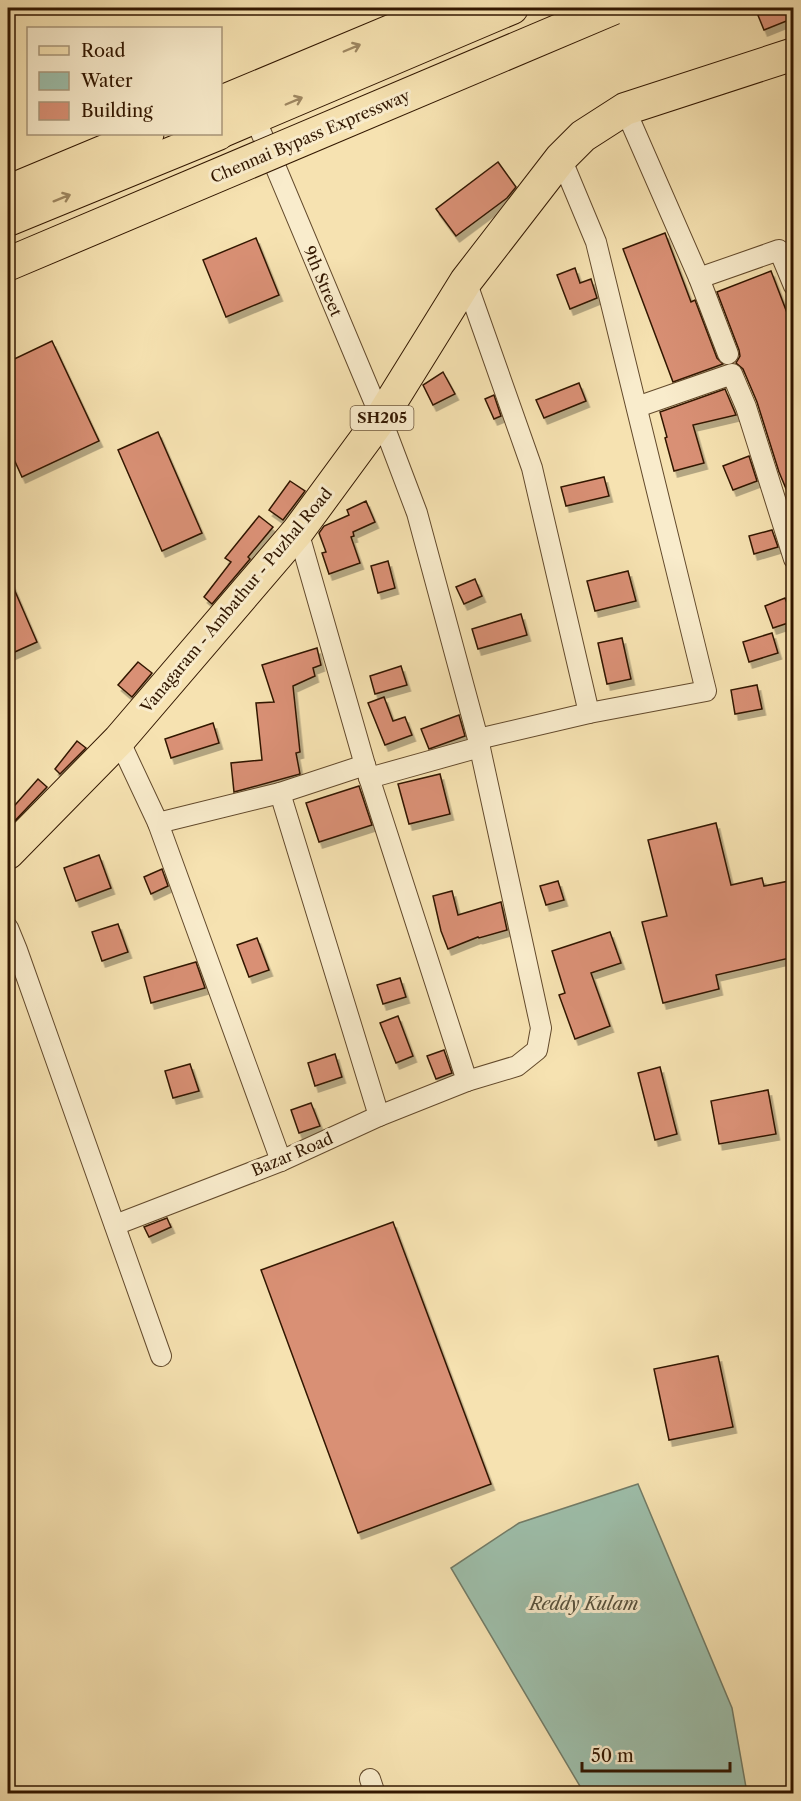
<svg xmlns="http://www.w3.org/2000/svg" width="801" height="1801" font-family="'Libre Caslon Text',serif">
	<defs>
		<filter id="shadow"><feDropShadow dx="3.5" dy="6" stdDeviation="0" flood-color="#0004"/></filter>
	</defs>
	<rect width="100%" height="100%" fill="#f6e2b1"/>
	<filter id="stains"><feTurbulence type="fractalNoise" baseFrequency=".00333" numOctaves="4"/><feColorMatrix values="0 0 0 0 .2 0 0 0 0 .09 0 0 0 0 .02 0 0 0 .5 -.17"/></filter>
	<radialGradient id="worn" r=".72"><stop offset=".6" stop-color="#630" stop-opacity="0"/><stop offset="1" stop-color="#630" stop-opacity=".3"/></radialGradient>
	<path fill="#9dbeaa" stroke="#727b66" stroke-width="1.5" d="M638,1484L732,1708L747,1793H584L451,1568L519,1523Z"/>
	<g fill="#d99075" stroke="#321700" stroke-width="1.5" filter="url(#shadow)">
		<path d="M755,8H794V18L764,30Z"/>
		<path d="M498,162L516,187L507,198L456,236L436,209Z"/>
		<path d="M665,233L691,302L695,300L717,358L723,364L673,382L623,249Z"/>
		<path d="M256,238L279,295L226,317L203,260Z"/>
		<path d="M575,268L580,283L591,279L597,298L570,309L557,275Z"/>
		<path d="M771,271L794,331L792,503L779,472L757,402L743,369L736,363L740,356L739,350L717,292Z"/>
		<path d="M52,341L99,441L22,477L8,446V362Z"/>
		<path d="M443,372L455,394L433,405L423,385Z"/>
		<path d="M579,383L586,401L544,418L536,400Z"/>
		<path d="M725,389L736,415L693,425L704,463L674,471L665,438L667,437L660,412Z"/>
		<path d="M494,395L501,416L494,419L485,399Z"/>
		<path d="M158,432L202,533L162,551L118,450Z"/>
		<path d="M749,456L757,481L733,490L723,466Z"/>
		<path d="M604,477L609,496L566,506L561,487Z"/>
		<path d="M290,481L305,491L283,520L269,510Z"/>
		<path d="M366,501L375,522L353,532L354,536L351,537L360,563L329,574L322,553L326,552L319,533L324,526L349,515L347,510Z"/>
		<path d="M259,516L273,527L248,557L250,559L212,604L204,597L231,562L225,558Z"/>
		<path d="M772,530L778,547L754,554L749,536Z"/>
		<path d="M388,561L395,588L378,593L371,566Z"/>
		<path d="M628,571L636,601L595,611L587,581Z"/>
		<path d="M8,575L37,642L8,655Z"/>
		<path d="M475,579L482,596L464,604L456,587Z"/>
		<path d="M785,598L794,621L773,628L765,606Z"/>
		<path d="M521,614L527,635L478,649L472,629Z"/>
		<path d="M772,633L778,653L749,662L743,642Z"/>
		<path d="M622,638L631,679L607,684L598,643Z"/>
		<path d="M317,648L321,665L313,668L315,676L293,686L300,752L296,753L300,774L234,792L231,763L262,760L256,703L274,702L262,665Z"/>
		<path d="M138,662L152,673L132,697L118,685Z"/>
		<path d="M401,666L407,685L375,694L370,676Z"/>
		<path d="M757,685L762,709L735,714L731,690Z"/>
		<path d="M384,697L393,721L405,717L412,735L385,745L368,703Z"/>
		<path d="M459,715L465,736L429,749L421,729Z"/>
		<path d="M213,723L219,743L171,758L165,739Z"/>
		<path d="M77,741L86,748L60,774L55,769Z"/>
		<path d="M440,774L450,814L409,824L398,784Z"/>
		<path d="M38,779L47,787L8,828V813Z"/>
		<path d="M359,786L372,825L319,842L306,803Z"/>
		<path d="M716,823L731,885L762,878L764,886L794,880V957L716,975L719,989L663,1003L642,922L667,916L648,840Z"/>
		<path d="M99,855L111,888L76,901L64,868Z"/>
		<path d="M162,869L168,886L151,894L144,877Z"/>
		<path d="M558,881L564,900L546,905L540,886Z"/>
		<path d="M452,891L458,915L501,902L507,930L479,938L478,937L448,949L441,931L433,896Z"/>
		<path d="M118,924L128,952L102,961L92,932Z"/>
		<path d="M610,932L621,963L591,973L610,1026L575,1039L559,995L565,993L552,951Z"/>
		<path d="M257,938L269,970L249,977L237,945Z"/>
		<path d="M196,962L205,988L151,1003L144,977Z"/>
		<path d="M400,978L406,997L383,1004L377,985Z"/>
		<path d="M398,1016L413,1056L396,1063L380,1023Z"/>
		<path d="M444,1050L452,1073L436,1079L427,1056Z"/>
		<path d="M335,1054L342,1077L315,1086L308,1063Z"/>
		<path d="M190,1064L199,1091L173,1098L165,1071Z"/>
		<path d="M660,1067L677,1134L655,1140L638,1073Z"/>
		<path d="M768,1090L776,1134L719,1144L711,1101Z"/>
		<path d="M311,1103L320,1126L299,1133L291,1110Z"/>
		<path d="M167,1218L171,1227L149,1237L144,1227Z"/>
		<path d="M393,1222L491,1484L358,1533L261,1270Z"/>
		<path d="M718,1356L733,1427L669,1440L654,1369Z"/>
	</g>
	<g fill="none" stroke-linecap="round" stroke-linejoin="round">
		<g stroke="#634a2c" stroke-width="22">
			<g id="street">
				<path d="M625,109L699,278L728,354"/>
				<path d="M699,278L779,250L794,286"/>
				<path d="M466,281L532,468L589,713"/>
				<path d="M637,407L732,374L746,407L794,559"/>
				<path d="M298,531L365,765L467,1081"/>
				<path d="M478,739L589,713L706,691L596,242L561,158"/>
				<path d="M119,740L158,823L281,1161"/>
				<path d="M369,778L480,747"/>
				<path d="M280,793L379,1116"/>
				<path d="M158,823L280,793L365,765"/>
				<path d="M8,928L17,950L161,1356"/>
				<path d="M115,1225L281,1161L379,1116L467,1081L517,1066L537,1050L541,1028L478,739L417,513L381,418L255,118"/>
				<path d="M370,1779L375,1794"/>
			</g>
		</g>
		<g stroke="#321700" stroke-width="34">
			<g id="primary">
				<path d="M220,132L512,8"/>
				<path d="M8,220L218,134"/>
				<path d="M8,853L119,740L298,531L381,418L466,281L561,158L583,136L625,109L794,54"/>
			</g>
		</g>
		<g stroke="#321700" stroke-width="35">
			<g id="highway">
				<path d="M220,103L447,8"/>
				<path d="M8,192L147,134"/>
			</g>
		</g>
		<use href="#street" stroke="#f9eccc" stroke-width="20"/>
		<use href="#primary" stroke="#f6e2b1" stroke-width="32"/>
		<use href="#highway" stroke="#f6e2b1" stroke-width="33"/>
		<g stroke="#321700" stroke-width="35" stroke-linecap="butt">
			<path id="highway-bridge" d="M8,264L613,8"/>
		</g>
		<use href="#highway-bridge" stroke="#f6e2b1" stroke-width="33"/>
	</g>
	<defs><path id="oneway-shaft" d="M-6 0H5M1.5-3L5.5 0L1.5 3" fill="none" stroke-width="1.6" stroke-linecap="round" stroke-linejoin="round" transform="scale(1.5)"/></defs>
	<g stroke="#9e8761">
		<use href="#oneway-shaft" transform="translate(352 48) rotate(-23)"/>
		<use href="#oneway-shaft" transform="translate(294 101) rotate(-23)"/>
		<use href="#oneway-shaft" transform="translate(62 198) rotate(-22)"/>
	</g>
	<g text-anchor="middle" stroke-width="6" stroke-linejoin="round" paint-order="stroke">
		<rect fill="#f9eccc" stroke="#6e573d" stroke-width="1.5" x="350.5" y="406" width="63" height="24" rx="4.5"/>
		<g font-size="15" font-weight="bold" fill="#321700">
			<text x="382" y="423">SH205</text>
		</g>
		<g font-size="16" fill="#321700" stroke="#f9eccc">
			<text transform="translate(310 136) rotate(-23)" y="6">Chennai Bypass Expressway</text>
			<text transform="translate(323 281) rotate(67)" y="6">9th Street</text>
			<text transform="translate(236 600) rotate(-50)" y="6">Vanagaram - Ambathur - Puzhal Road</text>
			<text transform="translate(292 1154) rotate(-23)" y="6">Bazar Road</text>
		</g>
		<g font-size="18" font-style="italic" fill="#57513c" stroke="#f9eccc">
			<text x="584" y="1610">Reddy Kulam</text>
		</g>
	</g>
	<rect width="801" height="1801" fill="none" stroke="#f6e2b1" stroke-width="30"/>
	<rect x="9" y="9" width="783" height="1783" fill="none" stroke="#321700" stroke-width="3"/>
	<rect x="15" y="15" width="771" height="1771" fill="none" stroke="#321700" stroke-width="1.5"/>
	<rect x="27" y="27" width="195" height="108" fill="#f9eccc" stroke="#a9977a" stroke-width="1.5"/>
	<rect x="39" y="46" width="30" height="9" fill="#f6e2b1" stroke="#a9977a" stroke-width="1.5"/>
	<text x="81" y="57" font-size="18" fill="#321700">Road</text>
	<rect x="39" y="72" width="30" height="18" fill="#9dbeaa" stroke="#a9977a" stroke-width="1.5"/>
	<text x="81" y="87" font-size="18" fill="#321700">Water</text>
	<rect x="39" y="102" width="30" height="18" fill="#d99075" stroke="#a9977a" stroke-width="1.5"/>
	<text x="81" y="117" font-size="18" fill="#321700">Building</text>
	<path d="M582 1762v9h148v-9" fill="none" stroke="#321700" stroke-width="3"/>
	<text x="591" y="1762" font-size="18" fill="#321700" stroke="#f9eccc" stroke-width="4.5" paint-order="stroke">50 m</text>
	<rect width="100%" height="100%" filter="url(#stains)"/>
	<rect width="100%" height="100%" fill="url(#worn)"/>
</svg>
